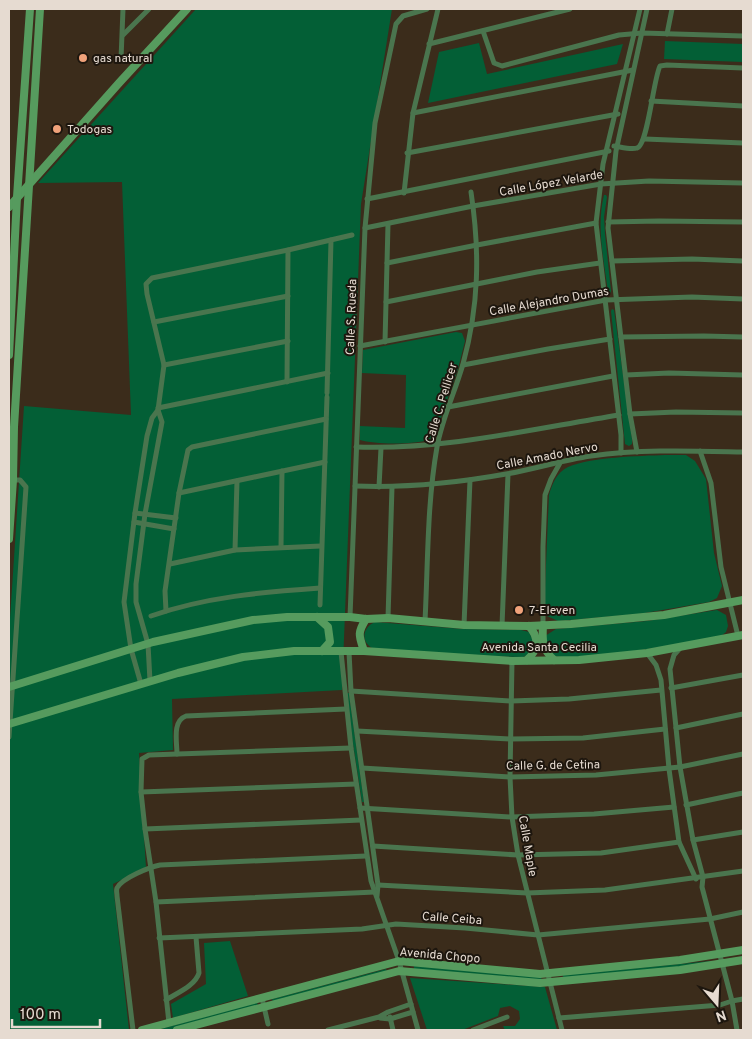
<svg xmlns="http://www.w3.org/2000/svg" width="752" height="1039" font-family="Overpass,sans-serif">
	<rect width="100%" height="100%" fill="#3b2c1b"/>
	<g fill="#035f36">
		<path d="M196,9H392L361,204L342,690L172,699L173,750L139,753L146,868L113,884L129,1030H9V634L24,406L131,415L122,182L38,183Z"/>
		<path d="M665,41L743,44V62L664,59Z"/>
		<path d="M479,43L487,74L623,44L617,64L428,103L439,52Z"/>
		<path d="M604,195H606L607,197L604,217L605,234L611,291L610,294L608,292C604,261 596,227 604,195Z"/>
		<path d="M612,309L614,310L632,439V444L629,446L625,444L611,311Z"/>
		<path d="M456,332L462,333L465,341L458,369L434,438C419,445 376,445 360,440V426L405,428L406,375L362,373L363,350Z"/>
		<path d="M665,455H686L695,461L706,479L714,553L722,586L717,598L709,602L639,614L558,621L547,616L544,611L549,495C552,484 557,472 568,467C591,457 639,456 665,455Z"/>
		<path d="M717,610L726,615L728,626L726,632L721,636C692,641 570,666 549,654L545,636L556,629L647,621Z"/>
		<path d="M375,622L463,629L521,630L529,632L533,640L534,648L530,654L523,657L481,656L372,648C360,641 363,627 375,622Z"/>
		<path d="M345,693H349L364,802H362Z"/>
		<path d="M230,941L248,996L173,1018L171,1004L206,984L204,943Z"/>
		<path d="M711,961L712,965L563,979V975Z"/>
		<path d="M414,966L541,977L542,981L414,970Z"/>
		<path d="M386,969L387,972L273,1002L272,999Z"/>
		<path d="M410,978L545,987L557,1030H505L503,1026H515L520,1019L519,1011L510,1006L500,1008L498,1016L462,1030H427Z"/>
		<path d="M257,1002L258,1006L170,1030H157Z"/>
	</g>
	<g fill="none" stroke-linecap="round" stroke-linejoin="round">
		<g stroke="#4a754e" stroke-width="5">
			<path d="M483,31L494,63L502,66L619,35L642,33L743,36"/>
			<path d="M667,34L672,9"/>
			<path d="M123,35L149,9"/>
			<path d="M429,44L570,9"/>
			<path d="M121,59L123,9"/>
			<path d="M651,101L743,106"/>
			<path d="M413,113L633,70"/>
			<path d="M645,139L743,143"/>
			<path d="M614,146C621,147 631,150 637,148C648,145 653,80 660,66L667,65L743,68"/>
			<path d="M407,153L618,114"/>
			<path d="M404,193L413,113L438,9"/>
			<path d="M367,199L609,151"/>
			<path d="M608,222L659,221L743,222"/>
			<path d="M365,228L473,206L601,184L649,181L743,183"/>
			<path d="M612,261L692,259L743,261"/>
			<path d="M387,263L477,245L596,223"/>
			<path d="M386,302L537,272L600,263"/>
			<path d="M154,322L288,296"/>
			<path d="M621,337L704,336L743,337"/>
			<path d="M385,342L388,224"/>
			<path d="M360,346L606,300L692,297L743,299"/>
			<path d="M164,365L288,341"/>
			<path d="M463,365L548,349L610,339"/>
			<path d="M626,375L669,373L743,375"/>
			<path d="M287,382L288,250"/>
			<path d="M327,393L331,240"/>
			<path d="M448,407L613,376"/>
			<path d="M158,408L328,373"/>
			<path d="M630,414L676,412L743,413"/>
			<path d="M356,447C445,450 532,429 619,415"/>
			<path d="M700,451L711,483L721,567L738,636"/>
			<path d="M637,452L630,414L608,228L616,151L647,9"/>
			<path d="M621,453V435L596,223L603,164L640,9"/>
			<path d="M355,486C406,488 456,483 506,474C535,469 563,460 591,456C642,449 693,451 743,452"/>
			<path d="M379,487L381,448"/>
			<path d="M179,493L325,462"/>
			<path d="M135,513L176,518"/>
			<path d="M134,522L174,529"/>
			<path d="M281,547L282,471"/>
			<path d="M235,550L237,481"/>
			<path d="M170,564L235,550L321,546"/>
			<path d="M320,605L327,397"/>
			<path d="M166,611L165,591L179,493L188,450L192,447L326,419"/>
			<path d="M151,616C205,597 263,592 320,588"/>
			<path d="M350,617L365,228L375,123L396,24L403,16L427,9"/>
			<path d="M388,618L392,487"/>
			<path d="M425,621C428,563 427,504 437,447C442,419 455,392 463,364C479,306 480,252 471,192"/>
			<path d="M464,625L470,480"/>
			<path d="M543,625V547L545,495L551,479L560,463"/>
			<path d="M502,626L508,474"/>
			<path d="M681,647L674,655L670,669L680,767L693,840L703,877L702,887L732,1001L737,1030"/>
			<path d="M341,652L351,748L371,881L399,961L418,1030"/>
			<path d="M349,652L351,691L378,885L377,896"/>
			<path d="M647,653L656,665L661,680L669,769L679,842L696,879"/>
			<path d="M512,661L510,777L512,817L518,855L562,1030"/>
			<path d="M150,681L148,644L136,602V584L145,514L162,422L158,410L164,365L147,294L146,284L152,278L288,250L352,235"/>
			<path d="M141,684L131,649L124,602L135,513L147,436L152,418L158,410"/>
			<path d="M671,688L743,675"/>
			<path d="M351,691L511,701L569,699L661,690"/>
			<path d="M676,728L743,714"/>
			<path d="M357,731L510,739L583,738L665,729"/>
			<path d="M9,737L26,487L20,480H13"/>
			<path d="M177,754C177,742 172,721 186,716L346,709"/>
			<path d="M362,768L510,777L596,775L680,767L743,754"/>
			<path d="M141,792L356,784"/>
			<path d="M686,805L743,793"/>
			<path d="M360,808L512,817L594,814L674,807"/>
			<path d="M145,829L361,820"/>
			<path d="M693,840L743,832"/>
			<path d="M373,846L518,855L601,853L679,842"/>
			<path d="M378,885L527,893L605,890L743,871"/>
			<path d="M156,902L375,892"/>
			<path d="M159,938L362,929L396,924L465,928L538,935L710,919L743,912"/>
			<path d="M262,998L268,1024"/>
			<path d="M166,1000C177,993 195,986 199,973L196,937"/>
			<path d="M390,1017L393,1030"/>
			<path d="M380,1018L390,1019L413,1012"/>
			<path d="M559,1018L720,1005L732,1001L743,999"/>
			<path d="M169,1023L156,902L145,829L141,792L142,759L149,755L351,748"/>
			<path d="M133,1030L117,896C117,893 116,891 117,888C122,878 150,867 160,865L366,856"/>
			<path d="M328,1030L379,1017L388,1012L411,1004"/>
			<path d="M473,1030L507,1017"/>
		</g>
		<g stroke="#569b5e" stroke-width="8">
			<path d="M9,207L119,83L187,9"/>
			<path d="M9,355L17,197L30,9"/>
			<path d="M9,539L13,480L14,427L40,9"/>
			<path d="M317,617L328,627L330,642L322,651"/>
			<path d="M543,625C542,641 542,649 554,660"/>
			<path d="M364,651C359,636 357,633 366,619"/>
			<path d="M527,660C538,650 540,638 529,626"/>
			<path d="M9,687L153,642L253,620L287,617H350L366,619L388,618L464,625L529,626L571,624L664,615L743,600"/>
			<path d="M9,724L178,673L243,657L294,651H364L512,661L579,660L647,653L743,635"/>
			<path d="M142,1030L399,961L540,974L680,960L743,950"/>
			<path d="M177,1030L399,971L540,983L680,970L743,960"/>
		</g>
	</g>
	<g fill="#f0a27a" stroke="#1d160e" stroke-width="2">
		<circle cx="83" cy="58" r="5"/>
		<circle cx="57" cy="129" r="5"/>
		<circle cx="519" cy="610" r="5"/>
	</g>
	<g text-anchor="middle" stroke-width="4" stroke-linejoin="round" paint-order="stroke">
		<g font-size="12" fill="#e6dbd1" stroke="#1d160e" text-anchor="start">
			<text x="93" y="62">gas natural</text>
			<text x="67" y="133">Todogas</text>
			<text x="529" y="614">7-Eleven</text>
		</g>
		<g font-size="12" fill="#e6dbd1" stroke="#1d160e">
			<text transform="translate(551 183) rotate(-10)" y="4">Calle López Velarde</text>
			<text transform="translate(549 301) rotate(-10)" y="4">Calle Alejandro Dumas</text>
			<text transform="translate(351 317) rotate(-88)" y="4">Calle S. Rueda</text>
			<text transform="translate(441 403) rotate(-73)" y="4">Calle C. Pellicer</text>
			<text transform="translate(547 456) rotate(-11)" y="4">Calle Amado Nervo</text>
			<text x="539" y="651">Avenida Santa Cecilia</text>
			<text transform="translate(553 765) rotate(-1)" y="4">Calle G. de Cetina</text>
			<text transform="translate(528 846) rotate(80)" y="4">Calle Maple</text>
			<text transform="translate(452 918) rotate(4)" y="4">Calle Ceiba</text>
			<text transform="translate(440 955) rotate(5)" y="4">Avenida Chopo</text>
		</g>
	</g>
	<rect width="752" height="1039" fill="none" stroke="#e6dbd1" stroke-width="20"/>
	<g transform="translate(717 1004) rotate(161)" stroke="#1d160e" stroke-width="4" paint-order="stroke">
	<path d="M0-4L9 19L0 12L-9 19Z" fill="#e6dbd1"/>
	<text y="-8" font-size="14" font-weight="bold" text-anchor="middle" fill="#e6dbd1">N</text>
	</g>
	<path d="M12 1019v8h88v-8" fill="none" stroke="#e6dbd1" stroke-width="2.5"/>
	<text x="20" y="1019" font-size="15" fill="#e6dbd1" stroke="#1d160e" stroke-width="4" paint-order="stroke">100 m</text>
</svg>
